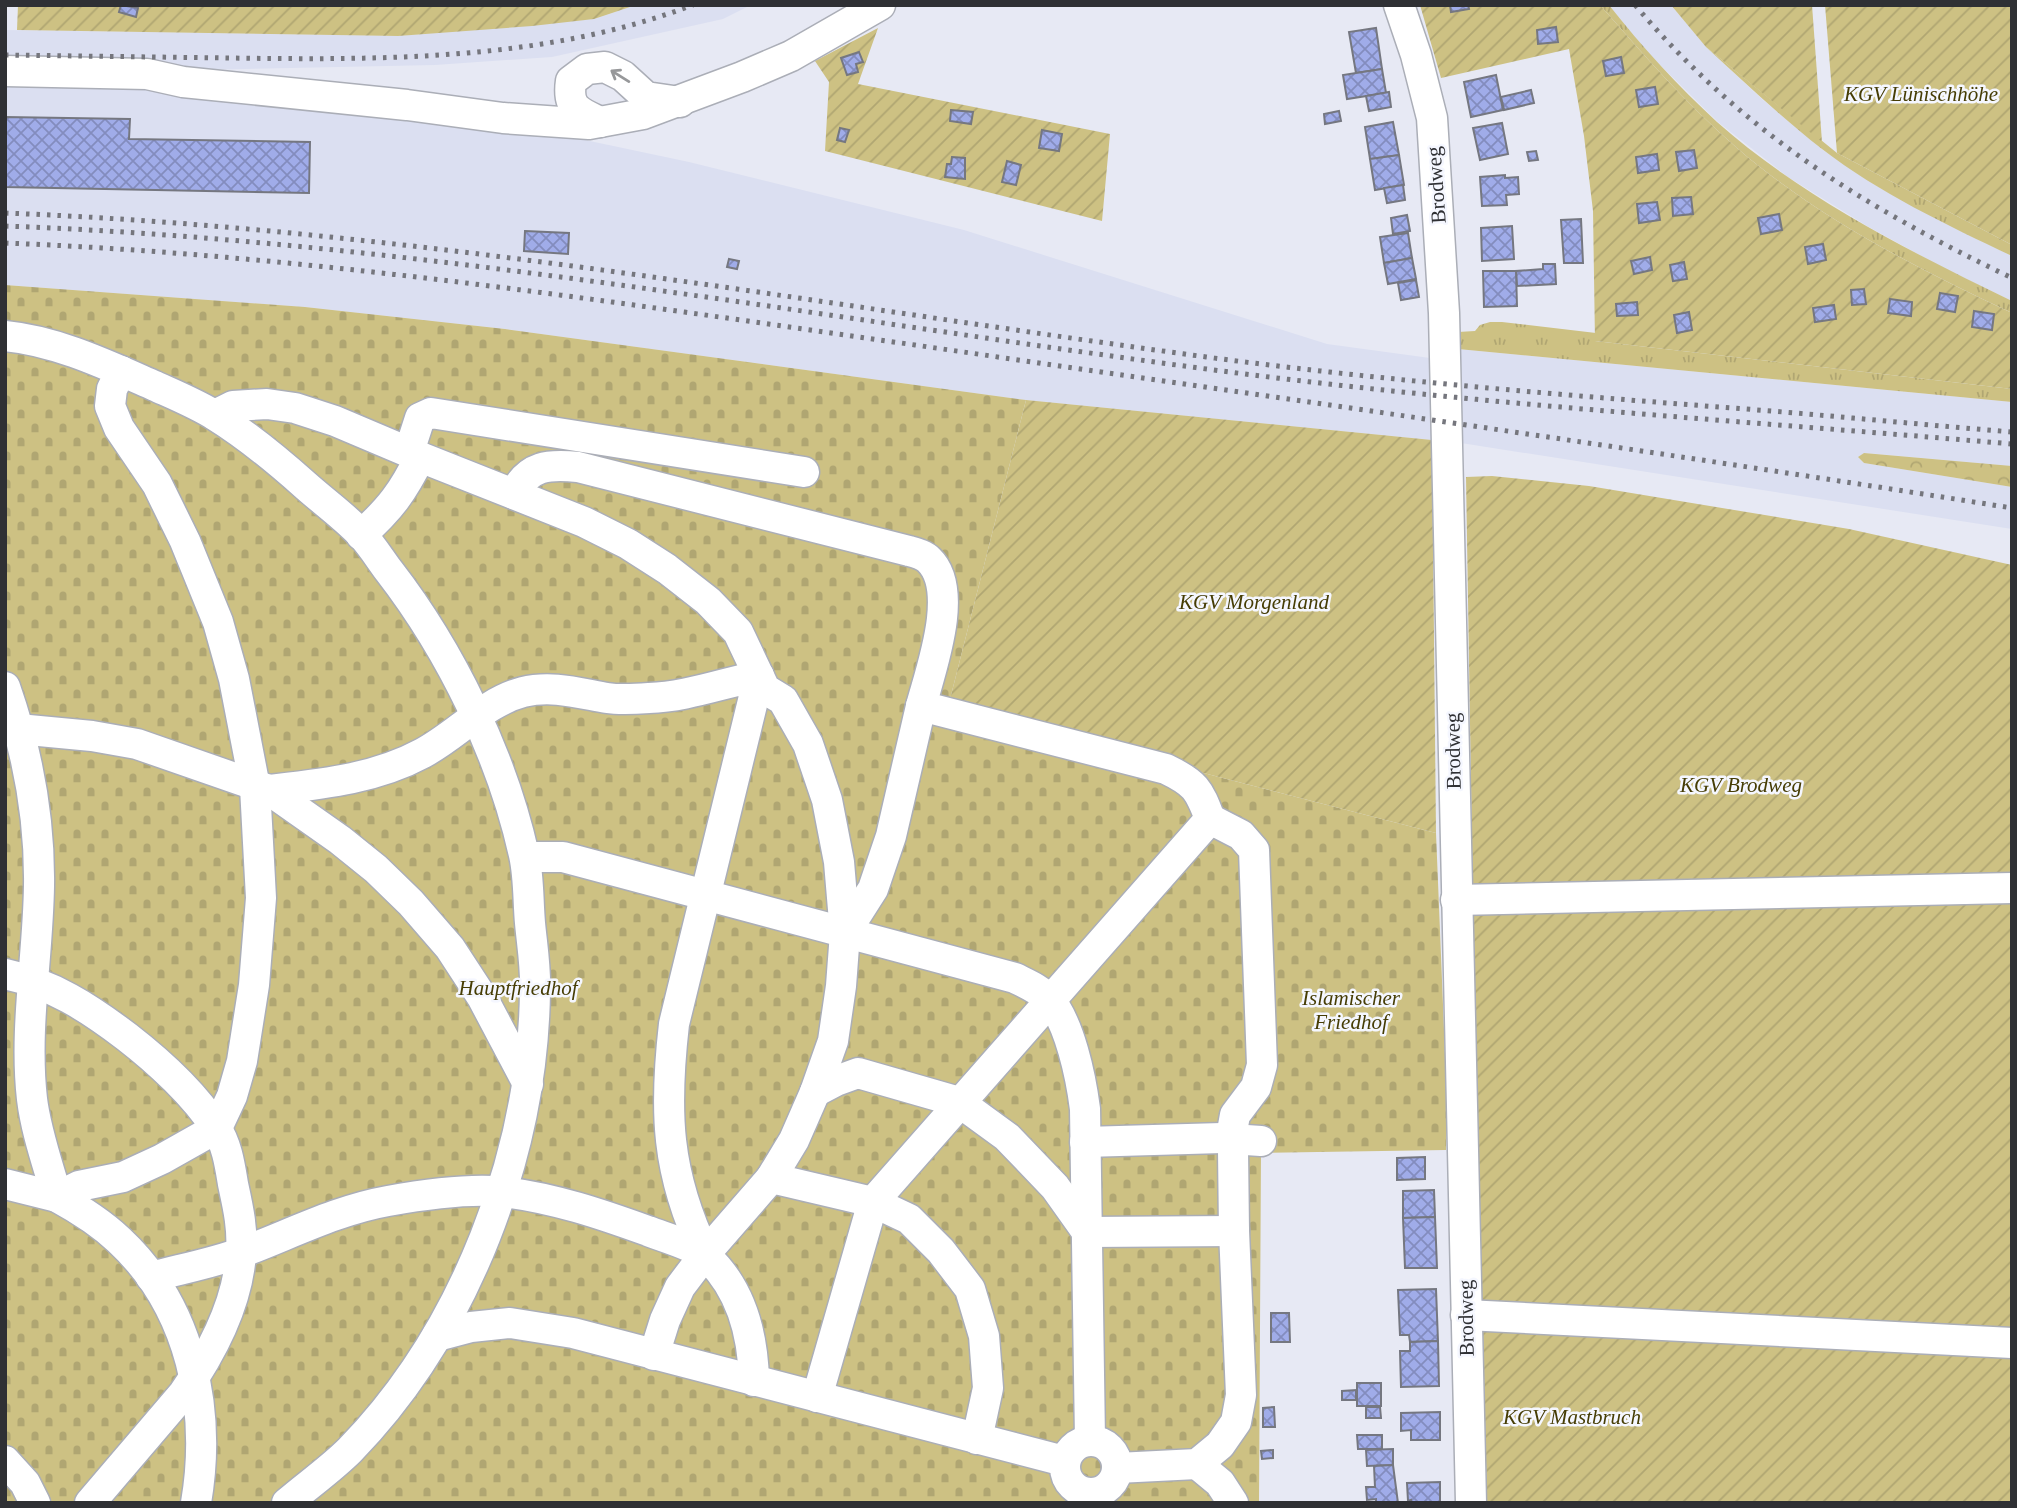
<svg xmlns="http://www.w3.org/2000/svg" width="2017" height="1508" font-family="'Times New Roman',serif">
	<defs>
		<pattern id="grass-tufts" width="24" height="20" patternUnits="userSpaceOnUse" patternTransform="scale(1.75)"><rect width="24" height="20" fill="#cdc183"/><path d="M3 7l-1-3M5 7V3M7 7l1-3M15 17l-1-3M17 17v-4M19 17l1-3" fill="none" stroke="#b0a672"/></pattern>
		<pattern id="forest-crowns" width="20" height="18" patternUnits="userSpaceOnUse" patternTransform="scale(1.75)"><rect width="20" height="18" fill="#cdc183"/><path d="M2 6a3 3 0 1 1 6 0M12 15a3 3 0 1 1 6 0" fill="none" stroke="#b0a672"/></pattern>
		<pattern id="cemetery-stones" width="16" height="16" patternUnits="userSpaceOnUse" patternTransform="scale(1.75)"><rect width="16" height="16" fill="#cdc183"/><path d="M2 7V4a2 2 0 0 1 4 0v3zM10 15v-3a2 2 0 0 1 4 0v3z" fill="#b0a672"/></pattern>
		<pattern id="garden-furrows" width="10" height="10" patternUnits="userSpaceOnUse" patternTransform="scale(1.75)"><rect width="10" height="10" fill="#cdc183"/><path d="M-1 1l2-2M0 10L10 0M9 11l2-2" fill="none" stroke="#b0a672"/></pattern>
		<pattern id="building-cross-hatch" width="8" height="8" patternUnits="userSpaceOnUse" patternTransform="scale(1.75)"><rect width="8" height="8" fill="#a0ace9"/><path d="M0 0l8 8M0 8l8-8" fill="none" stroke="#838cbe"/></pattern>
	</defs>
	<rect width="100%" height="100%" fill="#e7e9f4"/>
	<g fill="#dbdff1">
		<path d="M636,5H751L723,19L552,57L435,65L200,70L533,129L689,162L964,230L1327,344L1430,358L1432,440L1026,400L505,329L305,307L5,285V30L398,36L594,19Z"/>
		<path d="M1609,5H1671L1706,47L1762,99L1823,150L1880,188L1963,232L2012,256V301L1945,269L1867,226L1788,177L1718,122L1647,52Z"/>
		<path d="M1458,349L2012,402V466L1865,453L1858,457L1864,463L2012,487V529L1461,443Z"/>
	</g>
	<g fill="url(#grass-tufts)">
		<path d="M1600,5H1609C1642,47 1678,86 1717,122C1803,198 1909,251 2012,301V313C1916,268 1818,218 1737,148C1687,105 1644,55 1600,5Z"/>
		<path d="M1706,47L1837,153L2012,245V256C1947,225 1879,193 1822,149C1781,117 1743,81 1706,47Z"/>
		<path d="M1490,322H1502L1596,333L1595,341L2012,389V402L1458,349V332L1475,331L1480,325Z"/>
	</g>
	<path fill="url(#forest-crowns)" d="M1864,453L2012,466V487L1864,463L1858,457Z"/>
	<path fill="url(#cemetery-stones)" d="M5,285L305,307L505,329L1026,400L948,707L1436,833L1447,1103L1446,1150L1261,1153L1259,1503H5Z"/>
	<g fill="url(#garden-furrows)">
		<path d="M18,5H636L594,19L532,26L398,36L17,30Z"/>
		<path d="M1420,5H1600C1644,55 1687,105 1737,148C1818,218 1916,268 2012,313V389L1595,341L1593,211L1584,136L1569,49L1441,78Z"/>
		<path d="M1671,5H1812L1822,142L1706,47Z"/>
		<path d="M1825,5H2012V245L1837,153Z"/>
		<path d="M878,28L858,84L1110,134L1102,221L825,151L829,82L815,61Z"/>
		<path d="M1026,400L1432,440L1436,833L948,707Z"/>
		<path d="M1492,476L1589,486L1849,529L2012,565V1503H1487L1473,907L1466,477Z"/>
	</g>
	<g fill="url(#building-cross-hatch)" stroke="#757780" stroke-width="2">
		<path d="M121,5L138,8L136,17L119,12Z"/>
		<path d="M1450,5H1468L1469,9L1451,12Z"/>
		<path d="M1556,27L1558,42L1538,44L1537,30Z"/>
		<path d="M1376,28L1382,69L1356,73L1349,32Z"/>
		<path d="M859,52L863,62L856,64L858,72L847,75L841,58Z"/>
		<path d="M1621,57L1624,73L1606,76L1603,61Z"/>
		<path d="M1382,69L1386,93L1347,99L1343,75Z"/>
		<path d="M1496,75L1503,110L1471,117L1464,82Z"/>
		<path d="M1655,87L1658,104L1639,107L1636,90Z"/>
		<path d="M1531,90L1534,103L1504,110L1501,97Z"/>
		<path d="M1389,92L1391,107L1369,111L1366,96Z"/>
		<path d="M951,110L973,112L971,124L950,121Z"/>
		<path d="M1339,111L1341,121L1325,124L1324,114Z"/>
		<path d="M5,117L130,119L129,139L310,142L309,193L5,187Z"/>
		<path d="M1393,122L1399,155L1370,159L1365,127Z"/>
		<path d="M1502,123L1508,154L1480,160L1473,128Z"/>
		<path d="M840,128L849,130L845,142L837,140Z"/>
		<path d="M1042,130L1062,134L1059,151L1039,148Z"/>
		<path d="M1694,150L1697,168L1679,171L1676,152Z"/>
		<path d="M1536,151L1538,160L1529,161L1527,152Z"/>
		<path d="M1657,154L1659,170L1638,173L1636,157Z"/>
		<path d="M1399,155L1404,185L1375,190L1370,159Z"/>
		<path d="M952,157L965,158V179L945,177L947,164H951Z"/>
		<path d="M1007,161L1021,165L1016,185L1002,182Z"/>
		<path d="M1505,175V178L1518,177L1519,194L1506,195L1507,205L1482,206L1480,177Z"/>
		<path d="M1403,185L1405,200L1387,203L1384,188Z"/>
		<path d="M1691,197L1693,214L1673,216L1672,198Z"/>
		<path d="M1657,202L1660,220L1639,223L1637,204Z"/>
		<path d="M1779,214L1782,230L1761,234L1758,218Z"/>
		<path d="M1407,215L1410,231L1393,234L1391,218Z"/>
		<path d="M1581,219L1583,263H1564L1561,220Z"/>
		<path d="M1512,226L1514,259L1482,261L1481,228Z"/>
		<path d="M525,231L569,233L568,254L524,251Z"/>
		<path d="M1408,233L1412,258L1384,263L1380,237Z"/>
		<path d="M1823,244L1826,260L1808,264L1805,247Z"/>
		<path d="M1650,257L1652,270L1634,274L1631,261Z"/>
		<path d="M1412,258L1416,279L1388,284L1384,263Z"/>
		<path d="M729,259L739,261L737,269L727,267Z"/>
		<path d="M1684,262L1687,279L1673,281L1670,265Z"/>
		<path d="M1543,264H1555L1556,284L1517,286L1516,271L1543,269Z"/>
		<path d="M1483,271H1516L1517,306L1484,307Z"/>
		<path d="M1416,280L1419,297L1401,300L1398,283Z"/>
		<path d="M1864,289L1866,304L1852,305L1851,290Z"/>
		<path d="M1940,293L1958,296L1955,312L1937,309Z"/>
		<path d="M1890,299L1912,302L1911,316L1888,313Z"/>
		<path d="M1637,302L1638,315L1617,316L1616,304Z"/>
		<path d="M1834,305L1836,319L1815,322L1813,308Z"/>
		<path d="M1974,311L1994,314L1992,330L1972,327Z"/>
		<path d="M1689,312L1692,330L1677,333L1674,315Z"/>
		<path d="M1425,1157V1179L1397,1180V1158Z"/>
		<path d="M1434,1190L1435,1217L1403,1218V1191Z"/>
		<path d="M1435,1217L1437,1268H1405L1403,1218Z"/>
		<path d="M1436,1289L1438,1341L1410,1342L1409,1335H1400L1398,1290Z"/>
		<path d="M1271,1313H1289L1290,1342H1271Z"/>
		<path d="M1438,1341L1439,1386L1401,1387L1400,1351H1410V1342Z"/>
		<rect x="1357" y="1383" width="24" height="23"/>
		<path d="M1356,1390V1400H1342V1391Z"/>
		<path d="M1274,1407L1275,1427H1263V1408Z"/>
		<path d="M1366,1407H1380L1381,1418H1366Z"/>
		<path d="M1440,1412V1440H1411V1430L1401,1431V1413Z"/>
		<path d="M1357,1435H1382V1449H1358Z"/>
		<path d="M1393,1449V1465L1367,1466L1366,1450Z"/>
		<path d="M1273,1450V1458L1262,1459L1261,1451Z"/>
		<path d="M1393,1465L1398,1503H1376V1499L1367,1500L1366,1487H1375L1374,1466Z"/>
		<path d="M1440,1482V1503H1411V1500L1408,1501L1407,1483Z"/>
	</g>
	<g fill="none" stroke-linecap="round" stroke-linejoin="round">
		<g stroke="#abaeb7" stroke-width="33">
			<g id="minor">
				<path d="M1399,5L1416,55L1432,118L1444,313L1471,1503"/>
				<path d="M5,71L147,74L183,82L407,105L503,118L589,124L643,114L742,77L791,56L880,5"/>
				<path d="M600,122C577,111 567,108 571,81L587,69L605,67L623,76L646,97L680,102"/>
				<path d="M5,336C57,341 107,365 155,386C175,395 197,404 216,416C248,436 277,460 305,485C324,502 345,517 362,535C372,546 380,559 389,571C451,651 502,756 524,855C529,877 528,901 530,923C532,945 536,968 535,991C533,1154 465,1332 350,1450C331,1469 308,1485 287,1503"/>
				<path d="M215,415L233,406L267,404L295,408L335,421L420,457L584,522L628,544L667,569L708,601L738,632L765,689L783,700L808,744L827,800L839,862L845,933L841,986L833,1041L815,1092L794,1140L771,1178L705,1254L680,1287L665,1320L654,1355"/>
				<path d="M409,452L420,418L431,413L804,472"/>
				<path d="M514,494C528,465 549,464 578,467L909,551C916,553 924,555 929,560C960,590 931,669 921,706L1166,769C1195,783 1199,789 1210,819L873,1202L817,1397"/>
				<path d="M361,535C390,509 403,492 420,457"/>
				<path d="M5,687C27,750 40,819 39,886C38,956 24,1029 32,1099C36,1132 48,1165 57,1197C79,1209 101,1223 119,1240C191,1307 212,1409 196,1503"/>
				<path d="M5,731L18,729L92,736L137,744L269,790L340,840L376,869L411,903L450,948L482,997L528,1084"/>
				<path d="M269,790C322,784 375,779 423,753C457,735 485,702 523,692C552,685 578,693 607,698C620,700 636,699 649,698C686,697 723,683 759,676L674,1024C664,1111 666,1173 705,1254"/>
				<path d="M1210,819L1241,835L1254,850L1262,1065L1256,1087L1235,1115L1233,1126"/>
				<path d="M525,857H563L1015,978C1027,984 1039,989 1048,998C1070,1022 1081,1078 1085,1109L1090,1440"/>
				<path d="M1456,900L2012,888"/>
				<path d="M845,933L873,889L891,836L921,706"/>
				<path d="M5,974C52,984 89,1008 127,1037C158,1061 195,1095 216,1128C227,1144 230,1166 233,1184C238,1207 243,1229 241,1253C238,1303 211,1354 183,1394L90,1503"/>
				<path d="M815,1092L836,1081L858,1073L959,1102L1007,1137L1055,1187L1087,1232L1234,1231"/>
				<path d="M1246,1140L1261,1141"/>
				<path d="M1085,1142L1222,1138"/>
				<path d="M771,1178L873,1202L909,1219L941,1251L970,1289L984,1336L988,1388L977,1439"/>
				<path d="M5,1184L57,1197L79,1186L123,1177L162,1159L217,1128L232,1096L242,1061L254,985L261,898L255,787L234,679L218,622L185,541L157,484L119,428L110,406L112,389L121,371"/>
				<path d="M151,1277C181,1269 213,1263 243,1252C291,1234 337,1210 388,1201C422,1195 470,1188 504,1192C554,1198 601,1214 648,1231C663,1237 695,1246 706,1256C742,1289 753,1335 754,1381"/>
				<path d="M1466,1315L2012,1343"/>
				<path d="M437,1336L471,1327L510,1323L573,1333L1064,1461"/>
				<circle cx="1091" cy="1467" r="26"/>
				<path d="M5,1461L25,1483L35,1503"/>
				<path d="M1197,1464L1220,1483L1233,1503"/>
				<path d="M1117,1468L1197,1464L1220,1445L1236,1422L1241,1395L1234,1231L1233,1150"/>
			</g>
		</g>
		<use href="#minor" stroke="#fff" stroke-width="30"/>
		<g stroke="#75767d" stroke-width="5" stroke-dasharray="3.5 7" stroke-linecap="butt">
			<path d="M1635,5C1742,132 1864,207 2012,278"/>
			<path d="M5,55C79,56 154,57 228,58C384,60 545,61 693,5"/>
			<path d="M5,213C411,229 812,304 1214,358C1381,380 1550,394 1719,407C1816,414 1914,424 2012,432"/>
			<path d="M5,226C411,241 812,317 1214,370C1479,405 1746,421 2012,444"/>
			<path d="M5,243C310,255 613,302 915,345C1281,398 1647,450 2012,508"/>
		</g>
	</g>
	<defs><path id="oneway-shaft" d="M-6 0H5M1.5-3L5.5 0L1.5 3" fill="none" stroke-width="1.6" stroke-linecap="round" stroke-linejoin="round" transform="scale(1.75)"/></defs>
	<use stroke="#97989a" href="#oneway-shaft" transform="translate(620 76) rotate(-148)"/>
	<g text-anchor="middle" stroke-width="5" stroke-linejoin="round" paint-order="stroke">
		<g font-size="21" font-style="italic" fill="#463d05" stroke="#f5f7ff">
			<text x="1921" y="101">KGV Lünischhöhe</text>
			<text x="1254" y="609">KGV Morgenland</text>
			<text x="1741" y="792">KGV Brodweg</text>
			<text x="518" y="995">Hauptfriedhof</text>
			<text x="1351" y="1005">Islamischer<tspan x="1351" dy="24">Friedhof</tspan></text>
			<text x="1572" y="1424">KGV Mastbruch</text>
		</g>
		<g font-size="21" fill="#2f3034" stroke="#f5f7ff">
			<text transform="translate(1436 185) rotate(-94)" y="7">Brodweg</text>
			<text transform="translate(1453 751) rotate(-91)" y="7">Brodweg</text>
			<text transform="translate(1466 1318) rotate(-91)" y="7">Brodweg</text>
		</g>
	</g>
	<rect width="2017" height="1508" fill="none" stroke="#2f3034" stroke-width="14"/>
</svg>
